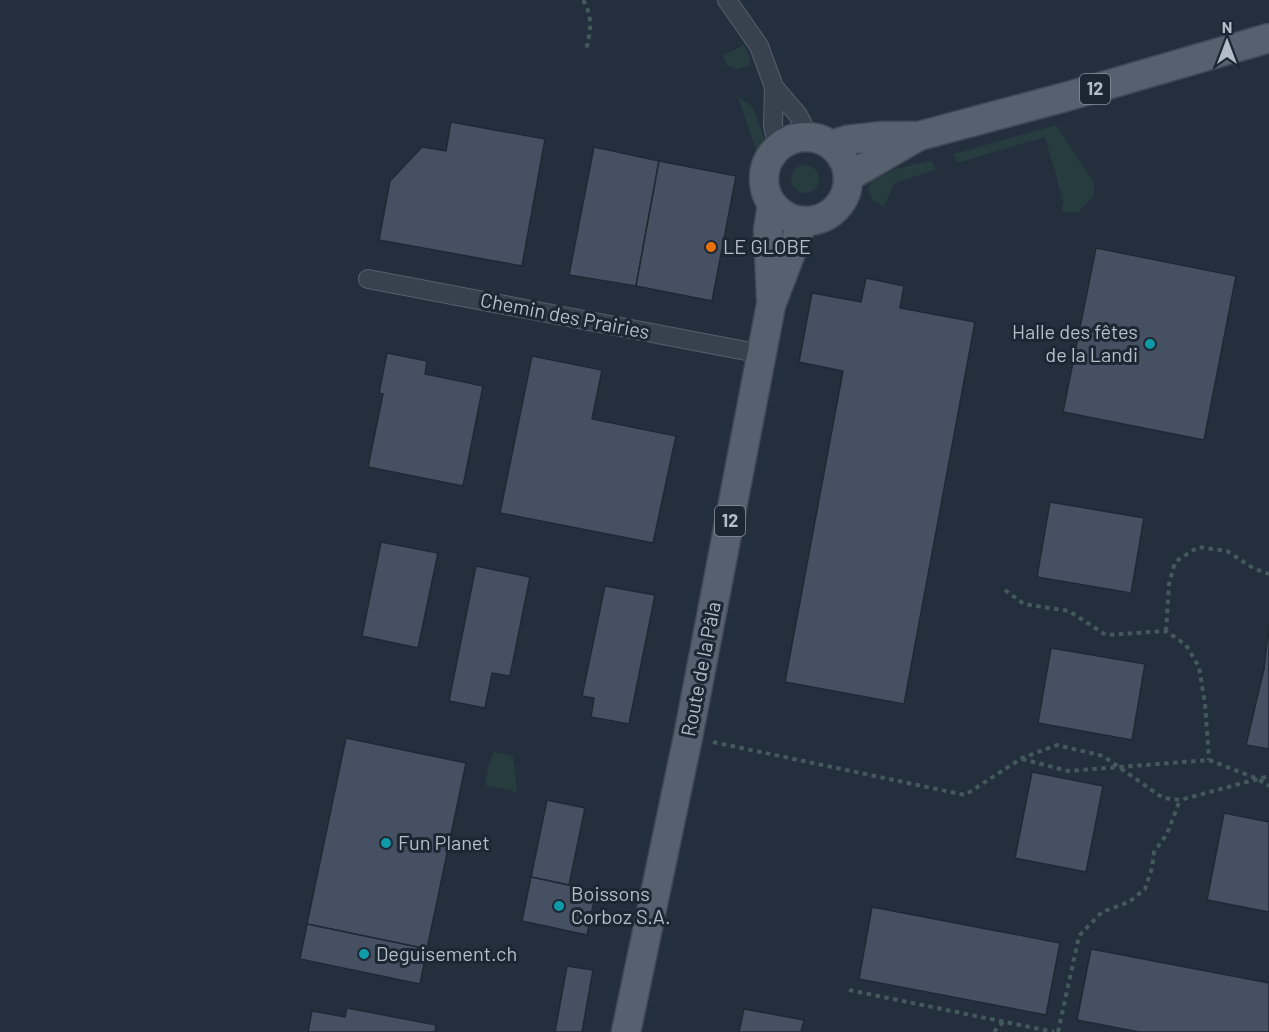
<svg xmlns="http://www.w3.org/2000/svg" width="1269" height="1032" font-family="Barlow,sans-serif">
	<rect width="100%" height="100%" fill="#242f3e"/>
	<g fill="#263c3f">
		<path d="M744,45L751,59L748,66L738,69L727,66L723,55Z"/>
		<path d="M738,97L752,106L766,143L759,158Z"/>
		<path d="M1056,125L1094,183V195L1078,213L1062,212L1063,201L1045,137L957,163L954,154Z"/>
		<path d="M932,161L935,170L894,183L884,207L872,199L868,189L872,180L899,168Z"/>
		<circle cx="805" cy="179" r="14"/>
		<path d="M494,752L513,756L517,792L485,785L488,767Z"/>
	</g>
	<g fill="#455162" stroke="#1f2835" stroke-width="1.5">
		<path d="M451,122L545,139L522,266L379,240L390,181L422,147L446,151Z"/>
		<path d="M594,147L659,161L636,286L569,275Z"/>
		<path d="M659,161L736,176L712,301L636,286Z"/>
		<path d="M1096,248L1236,276L1204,440L1063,412Z"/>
		<path d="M866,278L904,286L900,308L975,322L904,704L785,682L843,371L799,362L812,293L861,302Z"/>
		<path d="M387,353L427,361L425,374L483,386L463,486L368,467L383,394L379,393Z"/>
		<path d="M532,356L602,370L592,419L676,436L653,543L500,513Z"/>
		<path d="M1050,502L1144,518L1131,593L1037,577Z"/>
		<path d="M381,542L438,553L418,648L362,636Z"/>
		<path d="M476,566L530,577L510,676L492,673L485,708L449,701Z"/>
		<path d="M605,586L655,595L629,724L591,717L594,698L582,696Z"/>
		<path d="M1269,623V749L1246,745L1264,669Z"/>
		<path d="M1051,648L1145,664L1132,740L1038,723Z"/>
		<path d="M346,738L466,763L427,949L307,924Z"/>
		<path d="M1032,772L1103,786L1086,872L1015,858Z"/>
		<path d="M547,800L585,808L569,885L531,877Z"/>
		<path d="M1224,813L1269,822V912L1207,900Z"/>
		<path d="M531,877L596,891L587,935L522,921Z"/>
		<path d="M872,907L1060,943L1046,1015L859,979Z"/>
		<path d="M307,924L427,949L420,984L300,959Z"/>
		<path d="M1091,949L1269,983V1032H1139L1077,1020Z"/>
		<path d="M567,966L593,970L582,1032H555Z"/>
		<path d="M347,1008L436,1025L435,1032H308L312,1011L345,1017Z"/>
		<path d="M744,1009L804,1020L801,1032H739Z"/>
	</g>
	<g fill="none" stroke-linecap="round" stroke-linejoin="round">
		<g stroke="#565f6c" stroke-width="20">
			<g id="street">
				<path d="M727,0L759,46L774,87L798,115L809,137"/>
				<path d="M774,87L773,126L778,148"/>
				<path d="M368,279L762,354"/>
			</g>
		</g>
		<g stroke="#414a57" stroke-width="31">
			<g id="primary">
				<circle cx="806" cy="179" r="42"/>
				<path d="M831,145L847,140L882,136H919L1069,96L1269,38"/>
				<path d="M848,177L917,137"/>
				<path d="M771,297L768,230L772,205"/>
				<path d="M626,1032L688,737L771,305L803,221"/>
			</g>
		</g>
		<g stroke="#44595c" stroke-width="4" stroke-dasharray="4.5 4.5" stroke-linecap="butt">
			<path d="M583,0C594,19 590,31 586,51"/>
			<path d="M1005,590L1024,604L1069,611L1106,635L1166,631L1186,645L1199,667L1205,704L1209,760"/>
			<path d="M1166,631L1169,584L1175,562L1198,547L1227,551L1253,568L1269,574"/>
			<path d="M713,742L965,795L1022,758L1057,745L1103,756L1163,798L1180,800L1269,776"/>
			<path d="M1022,759L1068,771L1209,760L1258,779L1269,786"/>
			<path d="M849,990L1054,1032"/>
			<path d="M994,1032L1003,1022"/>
			<path d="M1058,1032L1079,936L1102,912L1129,902L1145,889L1152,868L1154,852L1167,834L1180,800"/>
		</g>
		<use href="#street" stroke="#38414e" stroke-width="18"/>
		<use href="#primary" stroke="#56606e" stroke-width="28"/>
	</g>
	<circle fill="#e8710a" stroke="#1d2633" stroke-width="2" cx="711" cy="247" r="6"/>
	<g fill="#0f9aa8" stroke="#1d2633" stroke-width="2">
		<circle cx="1150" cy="344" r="6"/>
		<circle cx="386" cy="843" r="6"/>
		<circle cx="559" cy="906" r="6"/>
		<circle cx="364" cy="954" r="6"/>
	</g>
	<g text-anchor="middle" stroke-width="6" stroke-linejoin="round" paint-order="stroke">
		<g fill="#1d2633" stroke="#878f9c" stroke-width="1.5">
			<rect x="1080" y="74" width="30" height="30" rx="4.5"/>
			<rect x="715" y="506" width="30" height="30" rx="4.5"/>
		</g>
		<g font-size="18" font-weight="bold" fill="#b4bcc9">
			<text x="1095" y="95">12</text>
			<text x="730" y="527">12</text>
		</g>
		<g font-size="20" fill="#b4bcc9" stroke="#1d2633" text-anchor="start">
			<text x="723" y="254">LE GLOBE</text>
			<text x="1138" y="339" text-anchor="end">Halle des fêtes<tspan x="1138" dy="23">de la Landi</tspan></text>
			<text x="398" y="850">Fun Planet</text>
			<text x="571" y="901">Boissons<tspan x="571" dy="23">Corboz S.A.</tspan></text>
			<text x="376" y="961">Deguisement.ch</text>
		</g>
		<g font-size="20" fill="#b4bcc9" stroke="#1d2633">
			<text transform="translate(565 316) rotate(11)" y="7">Chemin des Prairies</text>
			<text transform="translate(701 669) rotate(-79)" y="7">Route de la Pâla</text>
		</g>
	</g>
	<g transform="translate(1227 42)" stroke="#1d2633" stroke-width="4.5" paint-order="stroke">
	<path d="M0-4.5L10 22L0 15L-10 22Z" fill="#b4bcc9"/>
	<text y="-9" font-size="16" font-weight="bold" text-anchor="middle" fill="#b4bcc9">N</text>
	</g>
</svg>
